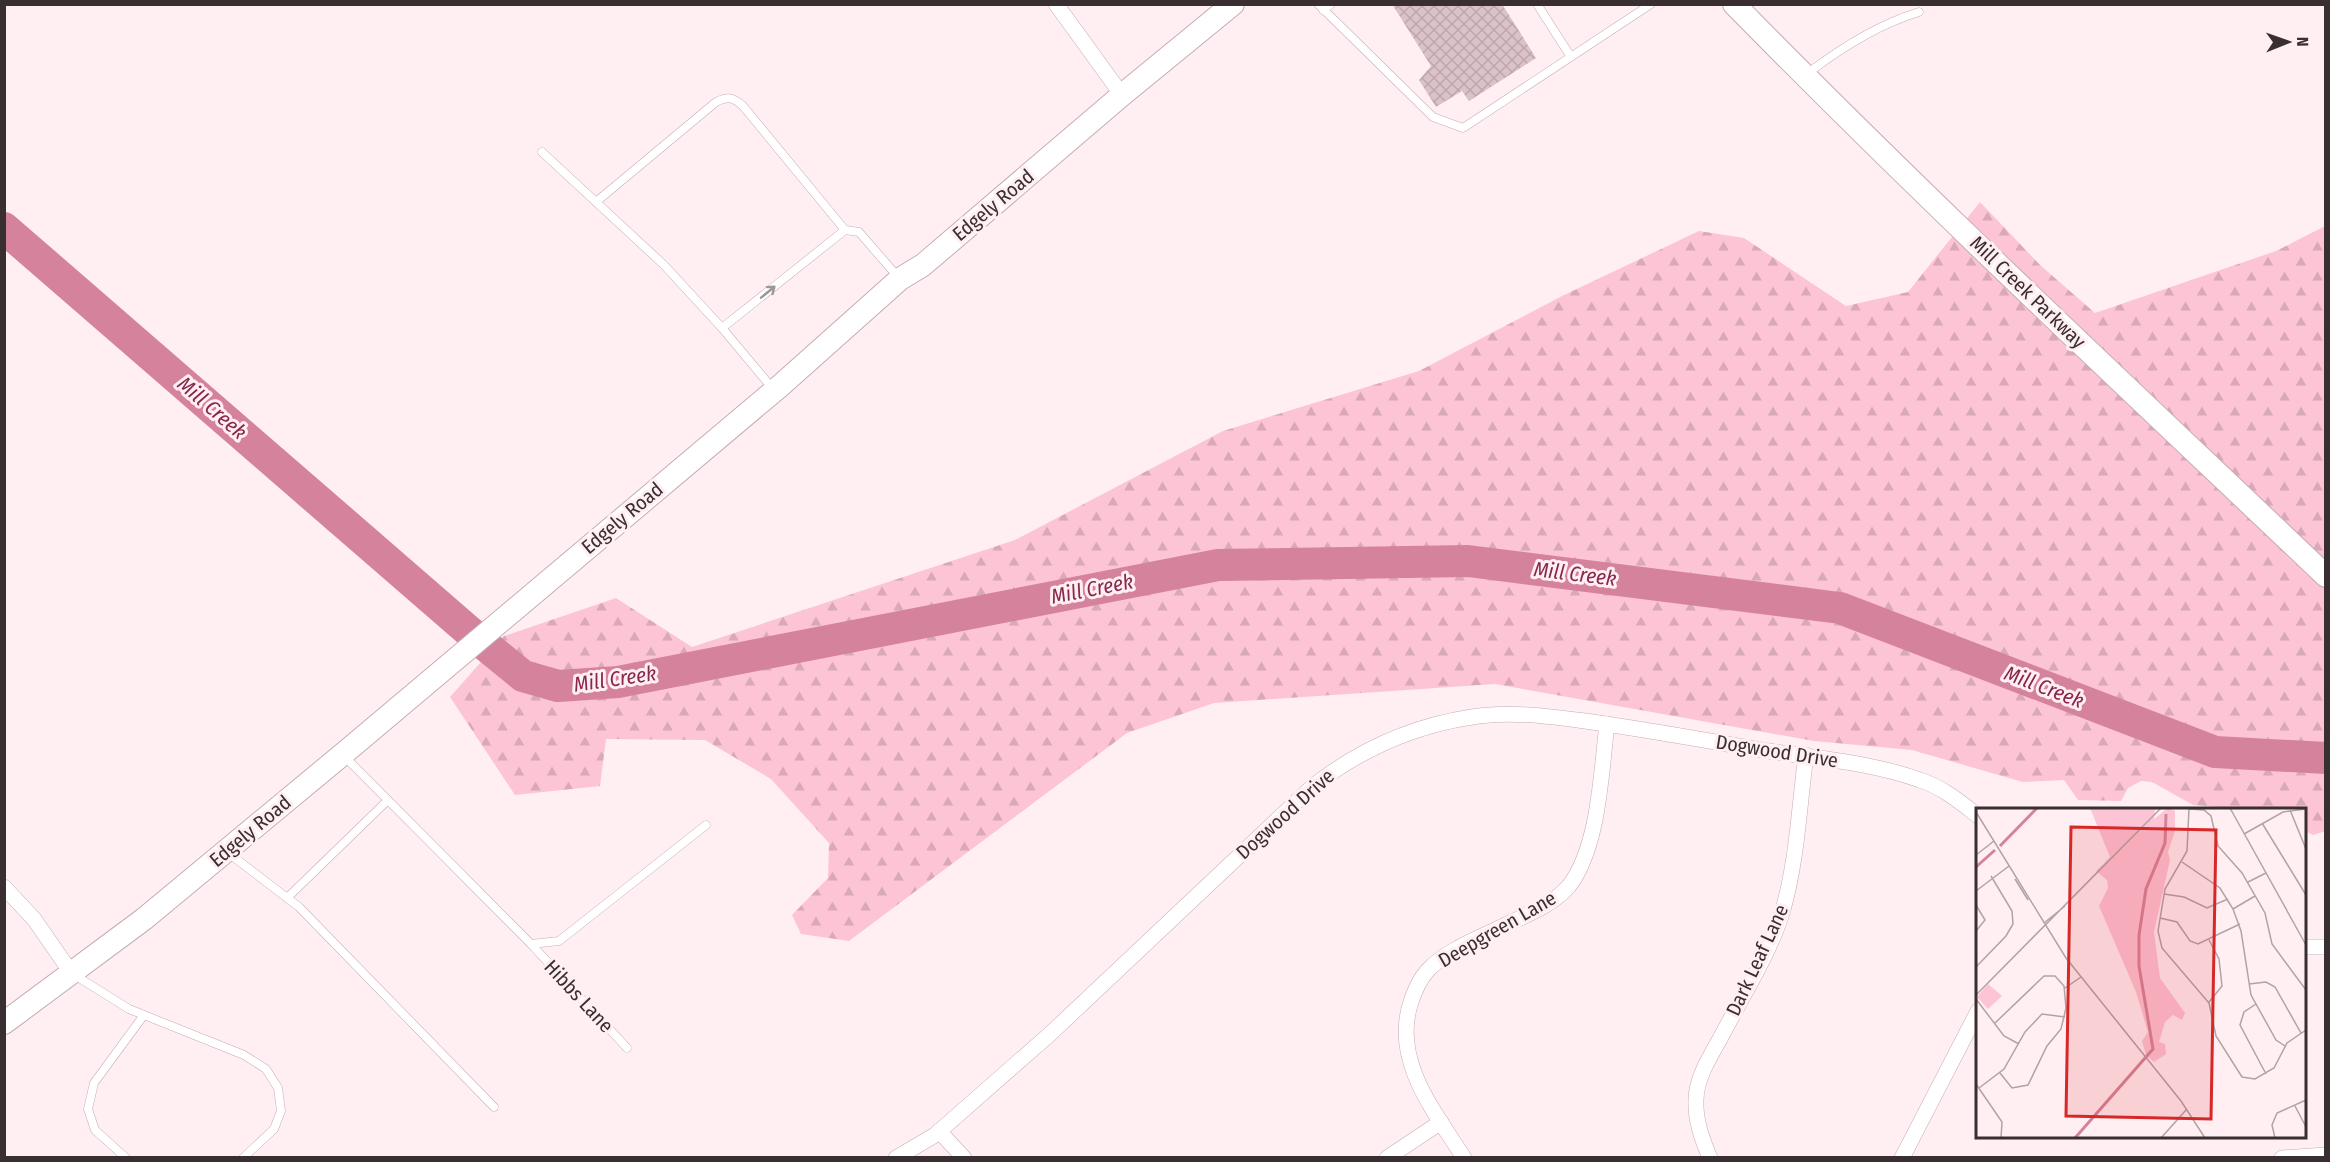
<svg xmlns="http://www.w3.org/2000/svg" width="2330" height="1162" font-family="'Fira Sans Condensed',sans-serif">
	<defs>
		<pattern id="forest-firs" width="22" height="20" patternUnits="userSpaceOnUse" patternTransform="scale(1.5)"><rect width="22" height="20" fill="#fcc4d4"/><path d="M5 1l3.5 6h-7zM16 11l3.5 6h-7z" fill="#d9a9b6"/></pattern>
		<pattern id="building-cross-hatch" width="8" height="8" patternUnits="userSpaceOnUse" patternTransform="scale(1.5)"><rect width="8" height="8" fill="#dbc2c9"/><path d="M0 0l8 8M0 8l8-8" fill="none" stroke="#bda7ad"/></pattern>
	</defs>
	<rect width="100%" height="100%" fill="#ffeff3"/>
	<path fill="url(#forest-firs)" d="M1980,202L2040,265L2095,313L2276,251L2325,226L2326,831L2313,835L2305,831L2304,810H2256L2193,805L2152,782L2141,781L2128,788L2121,801L2078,800L2064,780L2023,782L1912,750L1814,741L1495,684L1214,703L1127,733L849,941L801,934L792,915L828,878L829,843L771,779L705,740L606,739L600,786L515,795L450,697L504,636L616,598L692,647L1015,540L1223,431L1419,371L1562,296L1699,231L1744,238L1846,306L1908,292Z"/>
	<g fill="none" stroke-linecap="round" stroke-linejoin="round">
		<path stroke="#d5839c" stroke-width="32" d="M4,228L479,640L523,676L558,686L618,682L1218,565L1468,561L1840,608L2215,752L2326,758"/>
	</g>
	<path fill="url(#building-cross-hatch)" d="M1392,4H1502L1536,58L1469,101L1462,91L1436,107L1419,80L1431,66Z"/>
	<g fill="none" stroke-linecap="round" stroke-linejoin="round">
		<g stroke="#c5acb3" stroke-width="9">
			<g id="service">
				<path d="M1318,4L1433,117L1463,128L1651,4"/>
				<path d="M1537,4L1571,57"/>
				<path d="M1323,10L1331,4"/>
				<path d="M1808,73C1841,48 1879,24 1919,12"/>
				<path d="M542,152L664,265L722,328L773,389"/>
				<path d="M596,202L716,102C728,96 733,97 743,106L845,230L859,232L898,277"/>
				<path d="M722,328L845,230"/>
				<path d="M344,756L531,944L559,941L706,825"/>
				<path d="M227,852L299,907L494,1107"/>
				<path d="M287,898L388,800"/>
				<path d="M531,944L627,1048"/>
				<path d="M73,974L129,1009L244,1055L266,1069L278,1088L281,1111L274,1129L243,1158"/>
				<path d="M126,1158L95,1130L88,1109L94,1083L144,1015"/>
			</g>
		</g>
		<g stroke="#c5acb3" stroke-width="16">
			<g id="minor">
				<path d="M1056,4L1122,95"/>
				<path d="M4,887L34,919L72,974"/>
				<path d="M2304,947H2326"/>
				<path d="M939,1131L964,1158"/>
				<path d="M896,1158L935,1135L1050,1034L1312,787C1359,750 1412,726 1472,717C1509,711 1548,716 1585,721C1642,729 1699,739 1755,749C1810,758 1867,761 1920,780C1942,787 1960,802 1978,816"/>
				<path d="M1387,1158L1441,1122"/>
				<path d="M1464,1158C1435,1112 1393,1062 1410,1005C1414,992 1419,979 1429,969C1447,951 1472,941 1495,930C1519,918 1551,907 1569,886C1599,847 1601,773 1607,724"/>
				<path d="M1710,1158C1702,1139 1695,1120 1696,1100C1696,1078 1711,1055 1721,1037C1740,1000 1770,953 1782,913C1797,863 1799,807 1806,755"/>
				<path d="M1902,1158L1978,1011"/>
				<path d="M2282,1158L2326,1155"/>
			</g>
		</g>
		<g stroke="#c5acb3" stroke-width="24">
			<g id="secondary">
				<path d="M1734,4C1926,200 2127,387 2326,576"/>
				<path d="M4,1023L144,919L349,749L780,386L900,279L923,265L1122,95L1233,4"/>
			</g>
		</g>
		<use href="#service" stroke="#fff" stroke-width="8"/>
		<use href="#minor" stroke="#fff" stroke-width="15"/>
		<use href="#secondary" stroke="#fff" stroke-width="22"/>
	</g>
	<defs><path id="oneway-shaft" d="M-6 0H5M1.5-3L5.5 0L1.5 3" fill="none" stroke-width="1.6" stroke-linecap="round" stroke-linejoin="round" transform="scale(1.5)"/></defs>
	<use stroke="#9c9798" href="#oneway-shaft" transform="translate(768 292) rotate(-39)"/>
	<g text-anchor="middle" stroke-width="6" stroke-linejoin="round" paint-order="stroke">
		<g font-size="20" fill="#392f31" stroke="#ffeff3">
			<text transform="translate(993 205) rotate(-40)" y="7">Edgely Road</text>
			<text transform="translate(2028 292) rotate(44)" y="7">Mill Creek Parkway</text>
			<text transform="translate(622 518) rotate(-40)" y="7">Edgely Road</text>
			<text transform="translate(1777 751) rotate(9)" y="7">Dogwood Drive</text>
			<text transform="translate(1285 814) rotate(-42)" y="7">Dogwood Drive</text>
			<text transform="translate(250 831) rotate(-40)" y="7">Edgely Road</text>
			<text transform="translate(1497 929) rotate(-30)" y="7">Deepgreen Lane</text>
			<text transform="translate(1757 960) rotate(-65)" y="7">Dark Leaf Lane</text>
			<text transform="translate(579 996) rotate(47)" y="7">Hibbs Lane</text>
		</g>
		<g font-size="21" font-style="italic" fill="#88274e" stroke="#ffeff3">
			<text transform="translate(212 408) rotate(41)" y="7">Mill Creek</text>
			<text transform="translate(1575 574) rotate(7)" y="7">Mill Creek</text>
			<text transform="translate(1092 589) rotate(-11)" y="7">Mill Creek</text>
			<text transform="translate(615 679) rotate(-8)" y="7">Mill Creek</text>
			<text transform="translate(2044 687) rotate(21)" y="7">Mill Creek</text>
		</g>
	</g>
	<g transform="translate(1976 808)">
		<rect width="330" height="330" fill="#ffeff3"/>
		<path d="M114,0H179L178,11L192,0L199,3V23L192,44L194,52L178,124L184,170L209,205L206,212L197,207L189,214L183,234L189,236L190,246L178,254L170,247L166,233L172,224L160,184L123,98L132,80L131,72L120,63L134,49Z" fill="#fcc4d4"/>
		<path d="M12,176L26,188L12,201L1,189Z" fill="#fcc4d4"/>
		<path fill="none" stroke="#d5839c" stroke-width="3" d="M24,38L61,0M0,59L19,42M99,330L177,241L163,158V127L170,81L189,35L190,6"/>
		<path fill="none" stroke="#b0a2a5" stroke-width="1.5" d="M213,0L211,43L189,81L182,123L186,140L233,195L240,228L266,269L279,271L298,260L311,235L330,222M254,0L330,137M213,1L228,2L235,8L242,38L266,65L289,105L296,136L330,182M314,2L330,41M0,4L90,150L205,293L229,330M286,15L330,87M268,26L307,4L330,1M0,47L18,33M206,54L244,80L257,101L265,123L275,187L300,232L309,238M39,71L52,92M272,74L290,65M0,83L33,58M188,86L208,89L231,100L252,91M0,97L9,112L0,123M257,101L279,88M184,110L201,114L214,133L222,136L264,116M68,115L89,98M0,159L30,128L37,116L36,103L15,68M273,176L290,174L299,179L325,225M89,180L105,169M0,187L185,0M0,191L28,228L43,236M233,194L246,178L243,151L233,132M280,196L268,204L264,217L290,266M19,215L68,168H79L88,178L90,200L85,221L71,238L52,277L36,280L24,265M0,276L26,314L25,330M3,280L28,261L49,224L66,206L89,209M319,298L330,319M185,330L210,302M299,330L296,317L301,305L330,292"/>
		<path fill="#d62828" fill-opacity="0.15" stroke="#d62828" stroke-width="3" d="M95,19L240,22L235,311L90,308Z"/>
		<rect width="330" height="330" fill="none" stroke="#392f31" stroke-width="3"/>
	</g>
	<rect width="2330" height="1162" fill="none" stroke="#392f31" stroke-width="12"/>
	<g transform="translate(2288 42) rotate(89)" stroke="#ffeff3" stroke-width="4.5" paint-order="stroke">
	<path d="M0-4.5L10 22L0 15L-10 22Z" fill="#392f31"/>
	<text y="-9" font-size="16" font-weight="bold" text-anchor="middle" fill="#392f31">N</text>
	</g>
</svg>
